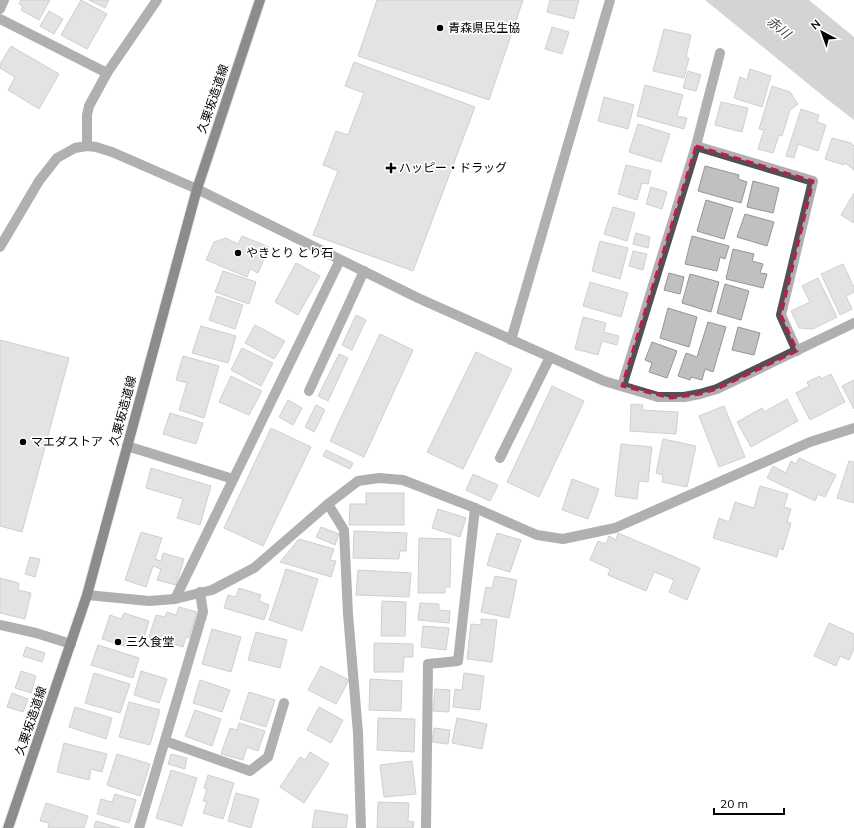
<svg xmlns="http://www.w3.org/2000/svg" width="854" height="828" font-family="Mulish,'Noto Sans JP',sans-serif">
	<rect width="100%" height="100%" fill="#fff"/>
	<path fill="#9f9f9f" d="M705,0H809L854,37V120L823,96Z"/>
	<g fill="#c0c0c0" stroke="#959595">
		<path d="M21,0H50L39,20L21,10L23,6L19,4Z"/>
		<path d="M81,0L107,14L87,49L61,35Z"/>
		<path d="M89,0H109L105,8Z"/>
		<path d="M377,0H523L489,100L358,56Z"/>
		<path d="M550,0H579L574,19L547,12Z"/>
		<path d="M49,11L63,19L54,34L40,26Z"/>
		<path d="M552,27L569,32L562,54L545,49Z"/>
		<path d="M664,29L691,35L686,57L689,58L684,78L653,71Z"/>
		<path d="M11,46L59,74L39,109L8,90L15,77L0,68V64Z"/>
		<path d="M354,62L475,107L413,271L313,235L338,171L323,165L336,131L348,135L364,93L345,86Z"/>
		<path d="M750,69L771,76L762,107L734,98L740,77L747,80Z"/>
		<path d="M688,71L701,75L696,91L683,88Z"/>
		<path d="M645,85L683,95L677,116L687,118L684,129L637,116Z"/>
		<path d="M772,86L790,92L798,104L790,110L782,136L779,135L773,153L758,149L764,130L759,129Z"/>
		<path d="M604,97L634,105L628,129L598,121Z"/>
		<path d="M721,102L748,108L742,132L715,125Z"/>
		<path d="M801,109L819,115L817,122L826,125L818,151L798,144L794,158L786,156Z"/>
		<path d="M638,124L670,134L661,162L629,152Z"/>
		<path d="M832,138L851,143L854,146V170L845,163L844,165L825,159Z"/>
		<path d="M626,165L651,171L648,184L642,183L637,200L618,194Z"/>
		<path d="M705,166L739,175L738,179L747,182L741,203L698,191Z"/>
		<path d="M753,181L779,188L773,213L747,207Z"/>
		<path d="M651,187L667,192L662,209L646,204Z"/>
		<path d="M854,193V223L841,215Z"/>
		<path d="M706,200L733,208L724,239L697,231Z"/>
		<path d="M613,207L635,213L627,241L604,234Z"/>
		<path d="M745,214L774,222L767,246L737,237Z"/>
		<path d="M636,233L650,237L648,248L633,244Z"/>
		<path d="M242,236L269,247L258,273L250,269L247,277L206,260L214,242L226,238L238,244Z"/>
		<path d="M692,236L729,246L725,259L720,257L717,271L685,264Z"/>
		<path d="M600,241L628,248L620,279L592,271Z"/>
		<path d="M733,249L754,254L752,261L763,264L760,273L767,274L763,288L726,279Z"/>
		<path d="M633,251L647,254L643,270L629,266Z"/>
		<path d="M296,263L320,276L298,315L275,302Z"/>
		<path d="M843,264L854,287V292L846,296L852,309L840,315L821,274Z"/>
		<path d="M223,271L256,282L249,304L215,292Z"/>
		<path d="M669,273L684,277L680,294L664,290Z"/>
		<path d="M690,274L719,282L711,312L682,303Z"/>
		<path d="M818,278L837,317L813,329L799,328L791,311L810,302L802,286Z"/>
		<path d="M590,282L628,293L621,317L583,306Z"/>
		<path d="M725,284L749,291L741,320L717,313Z"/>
		<path d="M217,296L243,305L235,329L209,320Z"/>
		<path d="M668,308L697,317L689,347L660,338Z"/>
		<path d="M356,315L366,320L352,350L342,345Z"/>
		<path d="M583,317L606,323L604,332L619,336L617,345L602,341L598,355L575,349Z"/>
		<path d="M708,322L726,327L713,372L705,369L702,380L691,377L690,380L678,376L686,353L697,357Z"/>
		<path d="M255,325L285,341L274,359L245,343Z"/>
		<path d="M201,326L236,336L228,363L192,353Z"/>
		<path d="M738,327L760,333L754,355L732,350Z"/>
		<path d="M380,334L413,350L364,457L330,441Z"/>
		<path d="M0,340L69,358L22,532L0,526Z"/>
		<path d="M652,342L677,351L667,378L649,372L652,363L645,360Z"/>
		<path d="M242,348L273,363L261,386L231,370Z"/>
		<path d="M476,352L512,369L463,469L427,452Z"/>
		<path d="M339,354L348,358L328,401L318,396Z"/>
		<path d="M183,356L219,366L204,418L179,410L187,383L176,380Z"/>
		<path d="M831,374L845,402L810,420L796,393L809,386L807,382L820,376L821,379Z"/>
		<path d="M231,376L262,391L249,415L219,402Z"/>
		<path d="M854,380V409L842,386Z"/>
		<path d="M552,386L584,401L539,497L507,482Z"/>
		<path d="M787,399L798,421L751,447L737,422L762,408L764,412Z"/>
		<path d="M288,400L302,408L293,425L279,417Z"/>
		<path d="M631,404L643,405L642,410L678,412L676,434L630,431Z"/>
		<path d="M316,405L325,410L314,432L305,427Z"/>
		<path d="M724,406L745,457L719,467L699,416Z"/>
		<path d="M170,413L203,423L196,444L163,434Z"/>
		<path d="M271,428L311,447L263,546L224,528Z"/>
		<path d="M663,439L696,446L687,487L662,482L663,475L656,473Z"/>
		<path d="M621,444L652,447L648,482L639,481L637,499L615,496Z"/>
		<path d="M326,450L353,463L350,469L323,456Z"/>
		<path d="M799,458L836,475L825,497L818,494L815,501L767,478L773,466L786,473L791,461L796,464Z"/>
		<path d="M849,461L854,462V503L837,498Z"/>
		<path d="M151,468L211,486L200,525L177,518L183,499L146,488Z"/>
		<path d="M473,474L498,485L490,501L466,490Z"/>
		<path d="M572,479L599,489L588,519L562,510Z"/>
		<path d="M760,486L788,494L784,507L791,509L787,522L791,523L783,550L779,548L777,557L713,538L719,518L729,522L735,502L754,508Z"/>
		<path d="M366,493H404V525H349L350,504H366Z"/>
		<path d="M438,509L466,518L460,537L432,528Z"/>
		<path d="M321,527L339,534L335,545L316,537Z"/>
		<path d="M354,531L407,533L406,551H400L399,559L353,558Z"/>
		<path d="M141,532L162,538L155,559L161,561L163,553L184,559L176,585L157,580L161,569L153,566L146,587L125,580Z"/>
		<path d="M497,533L521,540L510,572L487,565Z"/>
		<path d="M618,533L700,568L687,600L669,592L674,580L654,572L646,591L608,575L610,569L590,560L598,541L606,544L609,536L616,540Z"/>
		<path d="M419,538L451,539L450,587H445V593H418Z"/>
		<path d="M299,539L334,549L330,560L336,561L331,577L280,562Z"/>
		<path d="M30,557L40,559L35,577L25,574Z"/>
		<path d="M286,569L318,579L302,631L269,620Z"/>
		<path d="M358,570L411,573L409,597L356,595Z"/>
		<path d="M495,576L517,580L509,618L481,612L486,587L492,588Z"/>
		<path d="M0,578L19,583L18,590L31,593L25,619L0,613Z"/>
		<path d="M239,588L261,595L259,601L269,605L264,620L224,608L228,595L236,597Z"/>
		<path d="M382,601L406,602L405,636H381Z"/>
		<path d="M420,603L439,604V610L450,611L449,623L418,620Z"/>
		<path d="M179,607L197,612L189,638L186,637L183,647L149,637L156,615L165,617L167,612L176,615Z"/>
		<path d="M124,613L149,621L142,644L133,641L131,648L102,639L110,615L121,619Z"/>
		<path d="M481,619L497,620L492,662L467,659L471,624L481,625Z"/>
		<path d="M829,623L854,634V649L849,660L840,656L836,666L814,656Z"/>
		<path d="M423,626L449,628L446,650L421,647Z"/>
		<path d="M212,629L241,637L231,672L202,664Z"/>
		<path d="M256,632L287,640L280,668L248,660Z"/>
		<path d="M374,643L413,644V657H404L403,672H374Z"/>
		<path d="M98,645L139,658L133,678L91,665Z"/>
		<path d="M26,647L45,653L42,662L23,656Z"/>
		<path d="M321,666L349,680L336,704L308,690Z"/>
		<path d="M21,671L36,676L31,693L15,688Z"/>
		<path d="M141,671L167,679L159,703L134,695Z"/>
		<path d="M94,673L130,684L120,713L85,703Z"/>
		<path d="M464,673L484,676L480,710L453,707L455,689L462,690Z"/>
		<path d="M370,679L402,681L401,711L369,710Z"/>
		<path d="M200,680L230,690L222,712L193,703Z"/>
		<path d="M435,689L450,690L449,712L433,711Z"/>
		<path d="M249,692L275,700L266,727L240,719Z"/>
		<path d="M12,693L28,699L23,712L7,707Z"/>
		<path d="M129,702L160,710L150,745L119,737Z"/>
		<path d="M75,707L112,718L106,739L69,727Z"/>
		<path d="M319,707L343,720L331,743L307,730Z"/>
		<path d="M195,710L221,719L212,746L185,736Z"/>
		<path d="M378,718L415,719L414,752L377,750Z"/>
		<path d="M457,718L487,724L482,749L452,743Z"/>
		<path d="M239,723L265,731L258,751L247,747L243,760L221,754L230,728L237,730Z"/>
		<path d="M434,728L450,730L448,744L432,742Z"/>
		<path d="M64,743L107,754L102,772L91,769L89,780L57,772Z"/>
		<path d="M310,752L329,764L304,803L280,787L300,757L305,760Z"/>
		<path d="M117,754L150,764L140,796L107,785Z"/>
		<path d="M171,754L187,758L185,769L168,764Z"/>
		<path d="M412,761L416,794L384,797L380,765Z"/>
		<path d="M171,770L197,778L182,826L156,818Z"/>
		<path d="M208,775L234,783L223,819L203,813L207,802L203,801L207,789L204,788Z"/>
		<path d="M236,793L259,799L251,828L228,821Z"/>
		<path d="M115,794L136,800L129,823L97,814L101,799L112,802Z"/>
		<path d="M378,802L409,803L408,821L414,822L413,828H377Z"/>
		<path d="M46,803L88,816L84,828H48L49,823L40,821Z"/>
		<path d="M315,810L348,815L346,828H312Z"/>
		<path d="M96,821L120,828H94Z"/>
	</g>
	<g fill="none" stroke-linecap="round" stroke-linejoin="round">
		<g stroke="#dbdbdb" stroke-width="12">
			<path id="major" d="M8,828L87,595L197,189L260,0"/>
		</g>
		<g stroke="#515151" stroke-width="10">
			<path d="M0,9L4,0"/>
			<path d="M0,19L107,73"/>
			<path d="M87,146V115L89,106L107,73L157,0"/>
			<path d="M696,146L813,181L781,315L797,351"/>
			<path d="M0,247L39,181L57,158L75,148L87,146L96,147L112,152L197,189L418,298L604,381L658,397H684L700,394L717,389L854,323"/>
			<path d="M511,340L610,0"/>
			<path d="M622,386L696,146L720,53"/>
			<path d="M309,391L364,271"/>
			<path d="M127,446L233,479"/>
			<path d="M500,458L550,357"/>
			<path d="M328,504L344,530L348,614L358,733L361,828"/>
			<path d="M87,595L149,601L175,599L212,590L254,568L328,504L358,481L379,478L403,480L475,508L537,535L563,539L615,528L810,442L854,428"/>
			<path d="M175,599L340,260"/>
			<path d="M0,625L36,633L71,644"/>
			<path d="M165,741L250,771L268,757L284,703"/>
			<path d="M139,828L203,612L200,592"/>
			<path d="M426,828L428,664L458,661L475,508"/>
		</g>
		<use href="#major" stroke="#000" stroke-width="10"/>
	</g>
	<path d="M0 0H854V828H0ZM696,146L813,181L781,315L797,351L717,389L700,394L671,398L622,386Z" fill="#fff" fill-opacity=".55" fill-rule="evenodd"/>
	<path fill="none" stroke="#c2185b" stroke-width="3" stroke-dasharray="8 5" stroke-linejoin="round" d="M696,146L813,181L781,315L797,351L717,389L700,394L671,398L622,386Z"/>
	<g fill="#000" stroke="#fff" stroke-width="1.5">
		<circle cx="440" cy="28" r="4"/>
		<path d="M389 162h4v4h4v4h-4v4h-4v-4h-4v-4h4z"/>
		<circle cx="238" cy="253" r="4"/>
		<circle cx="23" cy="442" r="4"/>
		<circle cx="118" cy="642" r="4"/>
	</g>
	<g text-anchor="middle" stroke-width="3.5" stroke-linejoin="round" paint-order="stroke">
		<g font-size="12" fill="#000" stroke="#fff" text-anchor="start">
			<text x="448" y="32">青森県民生協</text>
			<text x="399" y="172">ハッピー・ドラッグ</text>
			<text x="246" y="257">やきとり とり石</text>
			<text x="31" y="446">マエダストア</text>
			<text x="126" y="646">三久食堂</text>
		</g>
		<g font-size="12" fill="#000" stroke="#fff">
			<text transform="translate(213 99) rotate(-71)" y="4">久栗坂造道線</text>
			<text transform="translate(123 411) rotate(-75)" y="4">久栗坂造道線</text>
			<text transform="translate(31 721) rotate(-71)" y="4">久栗坂造道線</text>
		</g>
		<g font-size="13" font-style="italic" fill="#404040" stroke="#fff">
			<text transform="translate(779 27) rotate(39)" y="5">赤川</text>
		</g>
	</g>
	<g transform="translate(822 32) rotate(319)" stroke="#ffffff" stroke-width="3" paint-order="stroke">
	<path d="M0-3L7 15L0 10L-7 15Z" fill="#000000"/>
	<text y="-6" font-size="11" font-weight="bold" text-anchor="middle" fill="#000000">N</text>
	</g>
	<path d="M714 808v6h70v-6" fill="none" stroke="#000000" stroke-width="2"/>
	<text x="720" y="808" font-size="12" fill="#000000" stroke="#ffffff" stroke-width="3" paint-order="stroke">20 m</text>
</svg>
